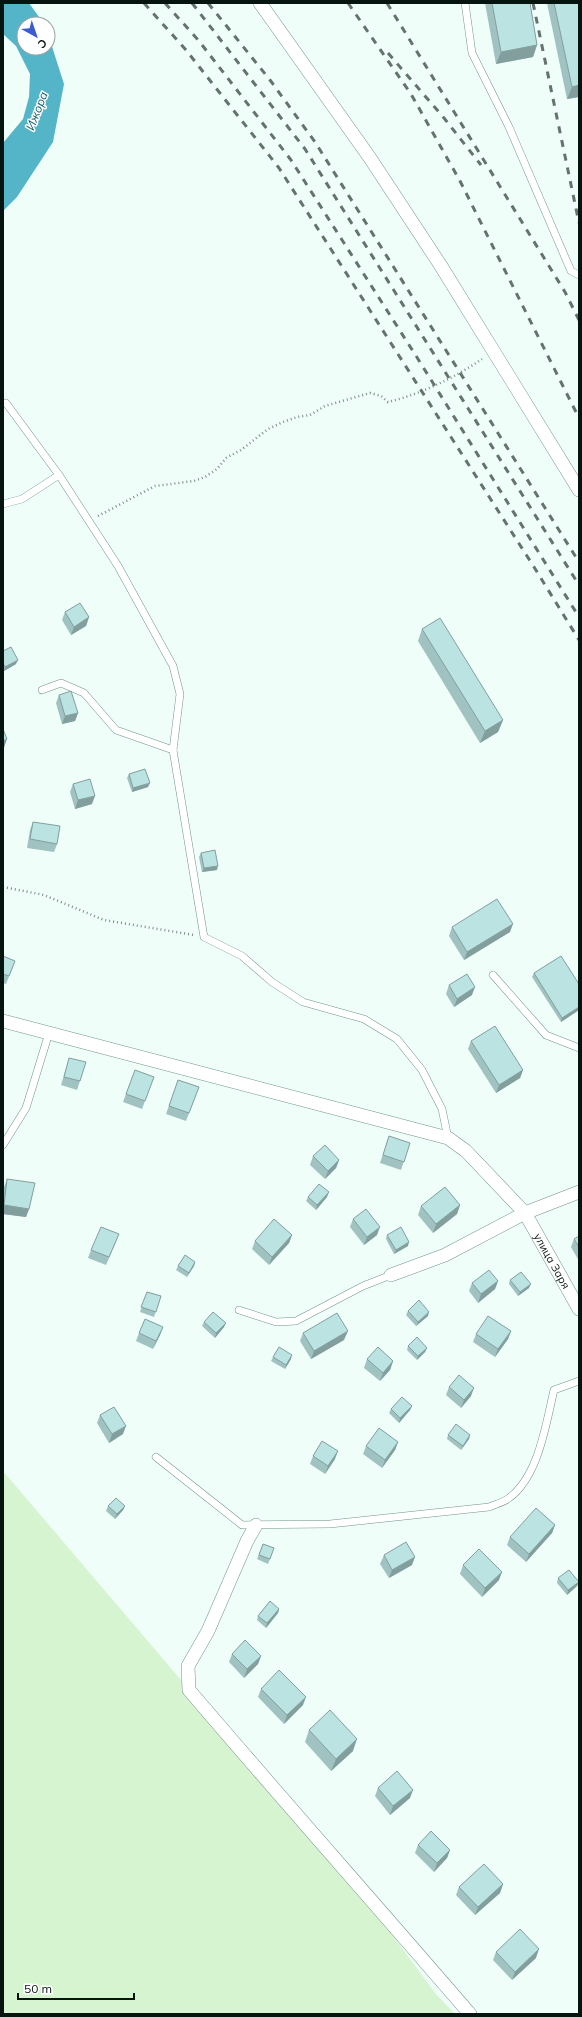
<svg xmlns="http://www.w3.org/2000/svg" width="582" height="2017" font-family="Mulish,sans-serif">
	<rect width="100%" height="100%" fill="#effef9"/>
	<path fill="#d7f4d0" d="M3,1471L353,1882L436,1994L455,2014H3Z"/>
	<path fill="#55b5c8" d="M3,3H29L44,24H24V48H48V34L64,84L53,142L17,197L3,211V143L23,119L29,97L30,74L16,46L3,34Z"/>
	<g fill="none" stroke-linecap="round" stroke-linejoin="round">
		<g stroke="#71958b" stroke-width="8">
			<g id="service">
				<path d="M465,3L472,53L509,127L571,271L579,275"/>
				<path d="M6,403L59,475"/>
				<path d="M3,504L22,499L59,475L118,566L173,666L180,694L173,750"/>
				<path d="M42,690L61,683L84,693L116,730L173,750L204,937L242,956L272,982L303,1002L364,1019L397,1039L422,1070L442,1109L448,1138"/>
				<path d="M493,975L546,1035L579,1048"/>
				<path d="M3,1145L26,1108L49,1033"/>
				<path d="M239,1310L276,1322L296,1321L363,1286L391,1275"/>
				<path d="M156,1457L242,1525L330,1524L489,1507C496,1504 504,1502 509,1498C539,1476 546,1423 554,1390L579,1381"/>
			</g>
		</g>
		<g stroke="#71958b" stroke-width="14">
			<g id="minor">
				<path d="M260,3L370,158L441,266L579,490"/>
				<path id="s1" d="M3,1021L448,1138L466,1151L525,1213L579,1309"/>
				<path d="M391,1275L445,1255L525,1213L579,1192"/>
				<path d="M256,1525L247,1541L208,1631L188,1666L189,1690C282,1799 377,1906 470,2014"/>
			</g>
		</g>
		<g stroke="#7f8d89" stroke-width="2.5" stroke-dasharray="1 3" stroke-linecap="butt">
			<path d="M98,516L155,486L194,481L205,477L217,469L226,458L241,450L268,429L283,422L297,417L310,415L325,406L370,393L381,396L388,402C421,394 454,378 482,359"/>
			<path d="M3,887L44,895L104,920L194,935"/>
		</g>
		<use href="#service" stroke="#fff" stroke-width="7"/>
		<use href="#minor" stroke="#fff" stroke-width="13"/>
		<g stroke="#64736e" stroke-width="3" stroke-dasharray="7 7" stroke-linecap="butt">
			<path d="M144,3L186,50L279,168L534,567L579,640"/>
			<path d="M165,3L199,41L291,160L418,359L579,617"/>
			<path d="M192,3L305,149L579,585"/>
			<path d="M208,3L270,80L315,142L579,562"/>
			<path d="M348,3L411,94L460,181L579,418"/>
			<path d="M387,3L565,292L579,320"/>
			<path d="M533,3L579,223"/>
			<path d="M388,53L444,118L481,165"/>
		</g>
	</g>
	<g fill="#a0c3c2">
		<path d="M485,3H530L537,45L533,57L496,64Z"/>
		<path d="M547,3H579V97L567,99Z"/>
		<path d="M65,612L89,617L86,626L71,635L62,620Z"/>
		<path d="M422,629L503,720L498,732L480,743L418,641Z"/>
		<path d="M3,651L16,664L4,671L3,670Z"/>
		<path d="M59,695L78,713L75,721L62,724L56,703Z"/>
		<path d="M129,774L148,787L132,792L127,778Z"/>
		<path d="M73,784L92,804L75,809L70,792Z"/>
		<path d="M33,822L57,844L54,852L27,848L30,830Z"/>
		<path d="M201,853L217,870L202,872L199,857Z"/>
		<path d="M452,927L510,932L464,960L449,936Z"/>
		<path d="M3,956L15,961L6,984L3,983Z"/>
		<path d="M534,973L579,984V1010L561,1022L532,977Z"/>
		<path d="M449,985L472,995L454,1007L446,994Z"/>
		<path d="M471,1041L523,1070L520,1078L496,1093L468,1049Z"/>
		<path d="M69,1058L80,1081L77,1090L61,1085Z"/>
		<path d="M135,1070L154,1077L142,1109L123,1102Z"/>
		<path d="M178,1080L199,1087L186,1121L166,1114Z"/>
		<path d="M389,1136L410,1143L401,1170L380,1163Z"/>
		<path d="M313,1156L339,1160L336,1168L325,1179L310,1165Z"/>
		<path d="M7,1179L29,1209L26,1217L3,1214V1194L4,1187Z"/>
		<path d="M308,1197H327L316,1210L306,1201Z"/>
		<path d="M460,1205L457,1214L433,1233L418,1215L421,1206Z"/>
		<path d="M353,1219L377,1235L364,1245L350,1227Z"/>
		<path d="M292,1235L289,1243L269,1265L252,1249L255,1241Z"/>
		<path d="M387,1235L408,1246L394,1254L386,1239Z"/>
		<path d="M579,1236V1261L571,1247L574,1239Z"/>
		<path d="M116,1242L106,1265L88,1258L91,1250Z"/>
		<path d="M195,1262L194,1266L187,1277L176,1270L178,1266Z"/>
		<path d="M510,1280L529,1288L518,1296L509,1284Z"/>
		<path d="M498,1281L495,1289L478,1303L469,1291L472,1283Z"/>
		<path d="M147,1292L161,1296L154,1317L140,1312Z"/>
		<path d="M408,1311L428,1316L416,1326L406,1315Z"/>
		<path d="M204,1322L224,1327L215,1338L202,1326Z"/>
		<path d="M163,1327L160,1335L153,1349L136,1341L139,1333Z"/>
		<path d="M511,1331L508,1339L495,1357L473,1342L476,1334Z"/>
		<path d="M303,1333L344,1340L311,1359L300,1341Z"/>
		<path d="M408,1346L427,1348L425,1352L417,1360L407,1350Z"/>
		<path d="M273,1357L291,1359L285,1369L271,1361Z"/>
		<path d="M367,1359L393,1361L390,1370L380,1381L364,1368Z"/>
		<path d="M449,1387L471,1396L461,1408L446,1395Z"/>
		<path d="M412,1406L410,1410L399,1423L389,1413L391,1409Z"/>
		<path d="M100,1415L123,1434L109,1443L97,1423Z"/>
		<path d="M448,1435H470L469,1439L461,1450L447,1439Z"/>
		<path d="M398,1442L395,1450L382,1468L363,1454L366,1446Z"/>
		<path d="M313,1456L335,1459L325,1474L310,1464Z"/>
		<path d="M108,1506H125L123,1510L115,1519L106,1511Z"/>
		<path d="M555,1525L552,1533L526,1562L507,1545L510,1537Z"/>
		<path d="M263,1544L274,1548L268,1564L257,1559Z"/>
		<path d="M384,1555L412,1565L389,1578L380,1564Z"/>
		<path d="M463,1565L499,1580L482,1597L460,1574Z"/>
		<path d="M558,1578L579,1582L577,1586L567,1595L557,1583Z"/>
		<path d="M279,1609L278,1613L266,1628L257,1620L258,1616Z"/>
		<path d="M232,1654L261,1656L258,1664L244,1678L229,1662Z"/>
		<path d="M261,1689L303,1705L284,1724L258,1697Z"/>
		<path d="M309,1730L353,1751L331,1771L305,1742Z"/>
		<path d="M378,1788L410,1798L390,1815L375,1796Z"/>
		<path d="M418,1845L450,1850L447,1858L434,1872L415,1853Z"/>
		<path d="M503,1884L500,1893L475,1915L456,1895L459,1887Z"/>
		<path d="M496,1952L536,1958L512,1980L493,1960Z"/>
	</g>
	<g fill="#829f9e">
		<path d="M537,45L533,57L496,64L501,52Z"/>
		<path d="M579,85V97L567,99L572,87Z"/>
		<path d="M89,617L86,626L71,635L74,627Z"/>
		<path d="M18,660L16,664L4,671L5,667Z"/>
		<path d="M78,713L75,721L62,724L65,716Z"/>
		<path d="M503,720L498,732L480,743L485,731Z"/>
		<path d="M7,739L4,748H3V741Z"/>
		<path d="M150,783L148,787L132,792L133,788Z"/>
		<path d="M95,796L92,804L75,809L78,800Z"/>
		<path d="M218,866L217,870L202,872L204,868Z"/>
		<path d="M513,924L510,932L464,960L467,952Z"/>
		<path d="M475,987L472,995L454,1007L457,999Z"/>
		<path d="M579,1007V1010L561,1022L562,1018Z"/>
		<path d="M523,1070L520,1078L496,1093L499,1085Z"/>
		<path d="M339,1160L336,1168L325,1179L328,1171Z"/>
		<path d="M329,1192L327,1197L316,1210L317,1205Z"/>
		<path d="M4,1205L29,1209L26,1217L3,1214V1208Z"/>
		<path d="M460,1205L457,1214L433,1233L436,1224Z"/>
		<path d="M380,1227L377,1235L364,1245L367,1237Z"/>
		<path d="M292,1235L289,1243L269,1265L272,1257Z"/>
		<path d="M409,1242L408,1246L394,1254L396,1250Z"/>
		<path d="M195,1262L194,1266L187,1277L189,1273Z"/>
		<path d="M498,1281L495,1289L478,1303L481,1294Z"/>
		<path d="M531,1284L529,1288L518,1296L520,1292Z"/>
		<path d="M429,1312L428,1316L416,1326L418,1322Z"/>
		<path d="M226,1323L224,1327L215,1338L216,1333Z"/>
		<path d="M163,1327L160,1335L153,1349L156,1341Z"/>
		<path d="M348,1331L344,1340L311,1359L314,1351Z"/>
		<path d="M511,1331L508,1339L495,1357L498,1349Z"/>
		<path d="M427,1348L425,1352L417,1360L418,1356Z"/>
		<path d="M292,1355L291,1359L285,1369L286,1365Z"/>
		<path d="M393,1361L390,1370L380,1381L383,1373Z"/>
		<path d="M474,1388L471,1396L461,1408L464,1400Z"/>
		<path d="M412,1406L410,1410L399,1423L400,1418Z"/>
		<path d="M126,1426L123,1434L109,1443L112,1434Z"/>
		<path d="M470,1435L469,1439L461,1450L463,1446Z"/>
		<path d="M398,1442L395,1450L382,1468L385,1460Z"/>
		<path d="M338,1451L335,1459L325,1474L328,1466Z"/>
		<path d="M125,1506L123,1510L115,1519L117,1514Z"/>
		<path d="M555,1525L552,1533L526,1562L529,1554Z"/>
		<path d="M415,1557L412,1565L389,1578L392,1570Z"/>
		<path d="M502,1572L499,1580L482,1597L485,1588Z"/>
		<path d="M579,1582L577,1586L567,1595L568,1590Z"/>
		<path d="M279,1609L278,1613L266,1628L267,1623Z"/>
		<path d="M261,1656L258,1664L244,1678L247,1669Z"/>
		<path d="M306,1697L303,1705L284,1724L287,1715Z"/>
		<path d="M357,1739L353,1751L331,1771L336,1759Z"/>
		<path d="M413,1790L410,1798L390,1815L393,1806Z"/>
		<path d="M450,1850L447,1858L434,1872L437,1863Z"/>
		<path d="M503,1884L500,1893L475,1915L478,1907Z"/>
		<path d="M539,1949L536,1958L512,1980L515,1972Z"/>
	</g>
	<g fill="#bae3e2" stroke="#829f9e">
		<path d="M492,3H530L537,45L501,52Z"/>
		<path d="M554,3H579V85L572,87Z"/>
		<path d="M80,603L89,617L74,627L65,612Z"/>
		<path d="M440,618L503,720L485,731L422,629Z"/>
		<path d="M11,647L18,660L5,667L3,663V651Z"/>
		<path d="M71,691L78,713L65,716L59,695Z"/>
		<path d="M3,729L7,739L3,741Z"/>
		<path d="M145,769L150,783L133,788L129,774Z"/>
		<path d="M90,779L95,796L78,800L73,784Z"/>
		<path d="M33,822L60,826L57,844L30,839Z"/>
		<path d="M215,850L218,866L204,868L201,853Z"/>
		<path d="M497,899L513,924L467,952L452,927Z"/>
		<path d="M3,956L15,961L9,976L3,974Z"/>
		<path d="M561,956L579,984V1007L562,1018L534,973Z"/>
		<path d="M467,974L475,987L457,999L449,985Z"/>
		<path d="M495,1026L523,1070L499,1085L471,1041Z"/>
		<path d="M69,1058L86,1062L80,1081L64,1077Z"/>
		<path d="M135,1070L154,1077L145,1101L126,1094Z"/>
		<path d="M178,1080L199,1087L189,1113L169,1106Z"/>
		<path d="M389,1136L410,1143L404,1162L383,1155Z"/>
		<path d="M325,1145L339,1160L328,1171L313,1156Z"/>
		<path d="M7,1179L35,1183L29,1209L4,1205Z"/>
		<path d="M319,1184L329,1192L317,1205L308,1197Z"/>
		<path d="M445,1187L460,1205L436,1224L421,1206Z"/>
		<path d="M366,1209L380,1227L367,1237L353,1219Z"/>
		<path d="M274,1219L292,1235L272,1257L255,1241Z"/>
		<path d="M101,1227L119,1234L109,1257L91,1250Z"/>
		<path d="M401,1227L409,1242L396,1250L387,1235Z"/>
		<path d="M579,1236V1247L574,1239Z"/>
		<path d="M185,1255L195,1262L189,1273L178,1266Z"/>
		<path d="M489,1270L498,1281L481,1294L472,1283Z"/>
		<path d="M521,1272L531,1284L520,1292L510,1280Z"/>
		<path d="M147,1292L161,1296L156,1312L141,1307Z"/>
		<path d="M419,1300L429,1312L418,1322L408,1311Z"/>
		<path d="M213,1312L226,1323L216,1333L204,1322Z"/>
		<path d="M337,1313L348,1331L314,1351L303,1333Z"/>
		<path d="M488,1316L511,1331L498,1349L476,1334Z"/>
		<path d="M145,1319L163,1327L156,1341L139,1333Z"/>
		<path d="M417,1337L427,1348L418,1356L408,1346Z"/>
		<path d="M279,1347L292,1355L286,1365L273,1357Z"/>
		<path d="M378,1347L393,1361L383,1373L367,1359Z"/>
		<path d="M459,1375L474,1388L464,1400L449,1387Z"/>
		<path d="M402,1397L412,1406L400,1418L391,1409Z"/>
		<path d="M114,1407L126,1426L112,1434L100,1415Z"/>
		<path d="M456,1424L470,1435L463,1446L448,1435Z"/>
		<path d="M379,1428L398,1442L385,1460L366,1446Z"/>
		<path d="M322,1441L338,1451L328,1466L313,1456Z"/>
		<path d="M116,1498L125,1506L117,1514L108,1506Z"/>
		<path d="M536,1508L555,1525L529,1554L510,1537Z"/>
		<path d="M406,1542L415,1557L392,1570L384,1555Z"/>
		<path d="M263,1544L274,1548L270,1559L259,1555Z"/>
		<path d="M479,1549L502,1572L485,1588L463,1565Z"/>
		<path d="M569,1570L579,1582L568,1590L558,1578Z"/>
		<path d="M270,1601L279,1609L267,1623L258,1616Z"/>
		<path d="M245,1640L261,1656L247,1669L232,1654Z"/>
		<path d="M279,1670L306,1697L287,1715L261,1689Z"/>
		<path d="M330,1710L357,1739L336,1759L309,1730Z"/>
		<path d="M397,1771L413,1790L393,1806L378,1788Z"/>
		<path d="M431,1831L450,1850L437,1863L418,1845Z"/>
		<path d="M484,1864L503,1884L478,1907L459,1887Z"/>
		<path d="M520,1929L539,1949L515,1972L496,1952Z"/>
	</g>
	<g text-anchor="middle" stroke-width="3" stroke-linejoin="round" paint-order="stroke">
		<g font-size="11" fill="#061410" stroke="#fff">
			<text dy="4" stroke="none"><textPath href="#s1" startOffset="623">улица Заря</textPath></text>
		</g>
		<g font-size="12" font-style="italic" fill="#11616f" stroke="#fff">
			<text transform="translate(37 111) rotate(-69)" y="4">Ижора</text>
		</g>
	</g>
	<rect width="582" height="2017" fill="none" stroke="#061410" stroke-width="8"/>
	<g transform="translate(36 36) rotate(140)"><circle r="19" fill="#ffffff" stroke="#9ba19f"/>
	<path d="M0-3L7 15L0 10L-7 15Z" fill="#3a5cce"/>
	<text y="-6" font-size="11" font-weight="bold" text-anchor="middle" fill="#061410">С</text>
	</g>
	<path d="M18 1993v6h116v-6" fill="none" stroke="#061410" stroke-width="2"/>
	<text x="24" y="1993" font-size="12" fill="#061410" stroke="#ffffff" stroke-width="3" paint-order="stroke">50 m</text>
</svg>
